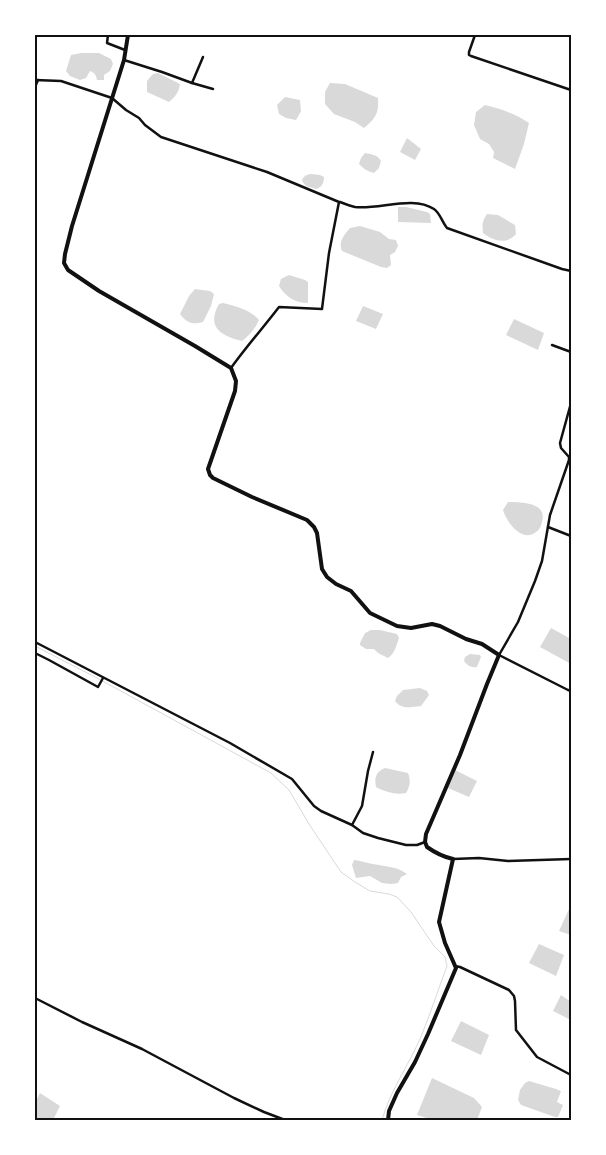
<svg xmlns="http://www.w3.org/2000/svg" width="606" height="1155" font-family="'Times New Roman',serif">
	<rect width="100%" height="100%" fill="#fff"/>
	<g fill="#d9d9d9">
		<path d="M81,53H99L111,59L113,64L110,71L104,75V80H97C96,75 95,73 90,71L86,78L80,80L70,76L66,71L71,55Z"/>
		<path d="M158,73L180,84C179,92 175,97 169,102L147,92V81L153,74Z"/>
		<path d="M330,83L345,84L378,98C379,113 376,118 364,128L355,122L334,114L325,104V92Z"/>
		<path d="M285,97L300,100L301,111L296,120L286,118L279,114L277,105Z"/>
		<path d="M485,105C502,109 515,114 529,123L524,144L515,169L493,158L494,152L489,144L480,139L474,125L476,112Z"/>
		<path d="M407,138L421,149L415,160L400,152Z"/>
		<path d="M365,153C371,154 378,155 381,161L379,168L374,173C367,171 364,169 359,164L361,158Z"/>
		<path d="M311,174L320,175L324,177C324,183 322,187 316,189C310,187 304,187 302,180C305,175 306,175 311,174Z"/>
		<path d="M398,207H406L427,212L430,214L431,223L398,222Z"/>
		<path d="M487,214L498,215L515,225L516,234C507,245 493,241 483,233C482,225 482,221 487,214Z"/>
		<path d="M360,226L380,232L389,239L396,240L398,246L395,252L390,255L391,265L387,268L381,267L342,251C338,242 344,235 350,228Z"/>
		<path d="M289,275L305,280L308,282V303C295,303 286,297 279,286L281,279Z"/>
		<path d="M195,289L210,291L214,294L211,306L203,322C192,325 187,323 180,314L189,296Z"/>
		<path d="M223,303C235,306 251,310 259,320C255,329 250,335 242,341C221,336 206,327 219,304Z"/>
		<path d="M363,306L383,314L376,329L356,321Z"/>
		<path d="M514,319L544,333L538,350L506,335Z"/>
		<path d="M508,502C520,502 548,502 542,522C541,527 539,531 533,534C520,540 506,521 503,510Z"/>
		<path d="M551,628L571,639V664L540,647Z"/>
		<path d="M371,630H380L397,634L399,638C396,646 395,653 388,658L378,653L374,649H366L360,645V643L365,633Z"/>
		<path d="M470,654L480,655L481,657L477,667C471,668 468,666 464,661L465,657Z"/>
		<path d="M420,688L427,691L429,695L421,706C410,707 402,710 395,701L397,696L403,690Z"/>
		<path d="M385,768L408,773C411,781 410,786 406,793C396,795 385,792 376,787C374,777 376,772 385,768Z"/>
		<path d="M455,770L477,781L469,797L448,788Z"/>
		<path d="M354,860C362,861 370,864 379,865C389,867 398,867 407,874L401,877L398,883L391,884L382,883L370,876L356,878L352,865Z"/>
		<path d="M569,909L571,910V935L559,931Z"/>
		<path d="M539,944L564,955L556,976L529,963Z"/>
		<path d="M561,995L571,1002V1020L553,1011Z"/>
		<path d="M461,1021L489,1035L481,1055L451,1041Z"/>
		<path d="M432,1078L474,1098L482,1107L477,1120H433L417,1115Z"/>
		<path d="M529,1081L556,1089L561,1091L557,1102L563,1105L558,1117H555L521,1105L518,1100L520,1090L525,1083Z"/>
		<path d="M40,1093L60,1106L53,1120H41L35,1117V1103Z"/>
	</g>
	<g fill="none" stroke-linecap="round" stroke-linejoin="round">
		<path stroke="#d9d9d9" stroke-width="1" d="M35,646L97,678L271,773L289,790L309,824L341,872L355,882L370,891L389,894L397,897L411,912L434,946L445,957L447,966C438,990 430,1015 420,1039C408,1066 390,1091 382,1120"/>
		<g stroke="#111" stroke-width="2.5">
			<path d="M108,35L107,43L125,50"/>
			<path d="M475,35L469,52V55L471,56L571,90"/>
			<path d="M124,60L162,72L192,83L213,89"/>
			<path d="M35,80L61,81L112,98L126,110L139,118L145,125L161,137L267,172L339,202L329,253L322,309L279,307C263,328 246,347 231,368"/>
			<path d="M192,83L203,57"/>
			<path d="M35,87L38,80"/>
			<path d="M340,202C345,204 350,206 355,207C379,210 413,195 434,209C440,213 442,222 447,228L562,269L571,271"/>
			<path d="M552,345L571,352"/>
			<path d="M571,403L560,443L561,448L569,457V460L550,515L542,561L535,581L518,622L499,655L568,690L571,691"/>
			<path d="M548,527L571,536"/>
			<path d="M35,642L230,743L292,779L314,806L321,811L352,825L363,833L378,838L406,845H417L425,842"/>
			<path d="M35,653L49,660L98,687L103,678"/>
			<path d="M352,825L362,806L368,771L373,752"/>
			<path d="M453,859L479,858L508,861L571,859"/>
			<path d="M455,966L460,967L509,990L514,996L515,1001L516,1030L537,1057L571,1075"/>
			<path d="M35,998L82,1022L142,1049L234,1098L264,1112L285,1120"/>
		</g>
		<path stroke="#111" stroke-width="4" d="M128,35L124,60L72,226L65,254L64,263L68,270L99,291L195,346L231,368L236,381L235,391L208,469L210,475L213,478L252,497L307,520L314,527L317,533L322,569L327,577L336,584L351,591L370,613L397,626L411,628L432,624L440,626L466,639L482,644L499,655L487,684L460,755L426,834L425,842L427,847C434,852 444,857 453,859L439,922L445,943L456,968L428,1034L415,1062L397,1093L389,1111L388,1120"/>
	</g>
	<rect width="606" height="1155" fill="none" stroke="#ffffff" stroke-width="72"/>
	<rect x="36" y="36" width="534" height="1083" fill="none" stroke="#111" stroke-width="2"/>
</svg>
